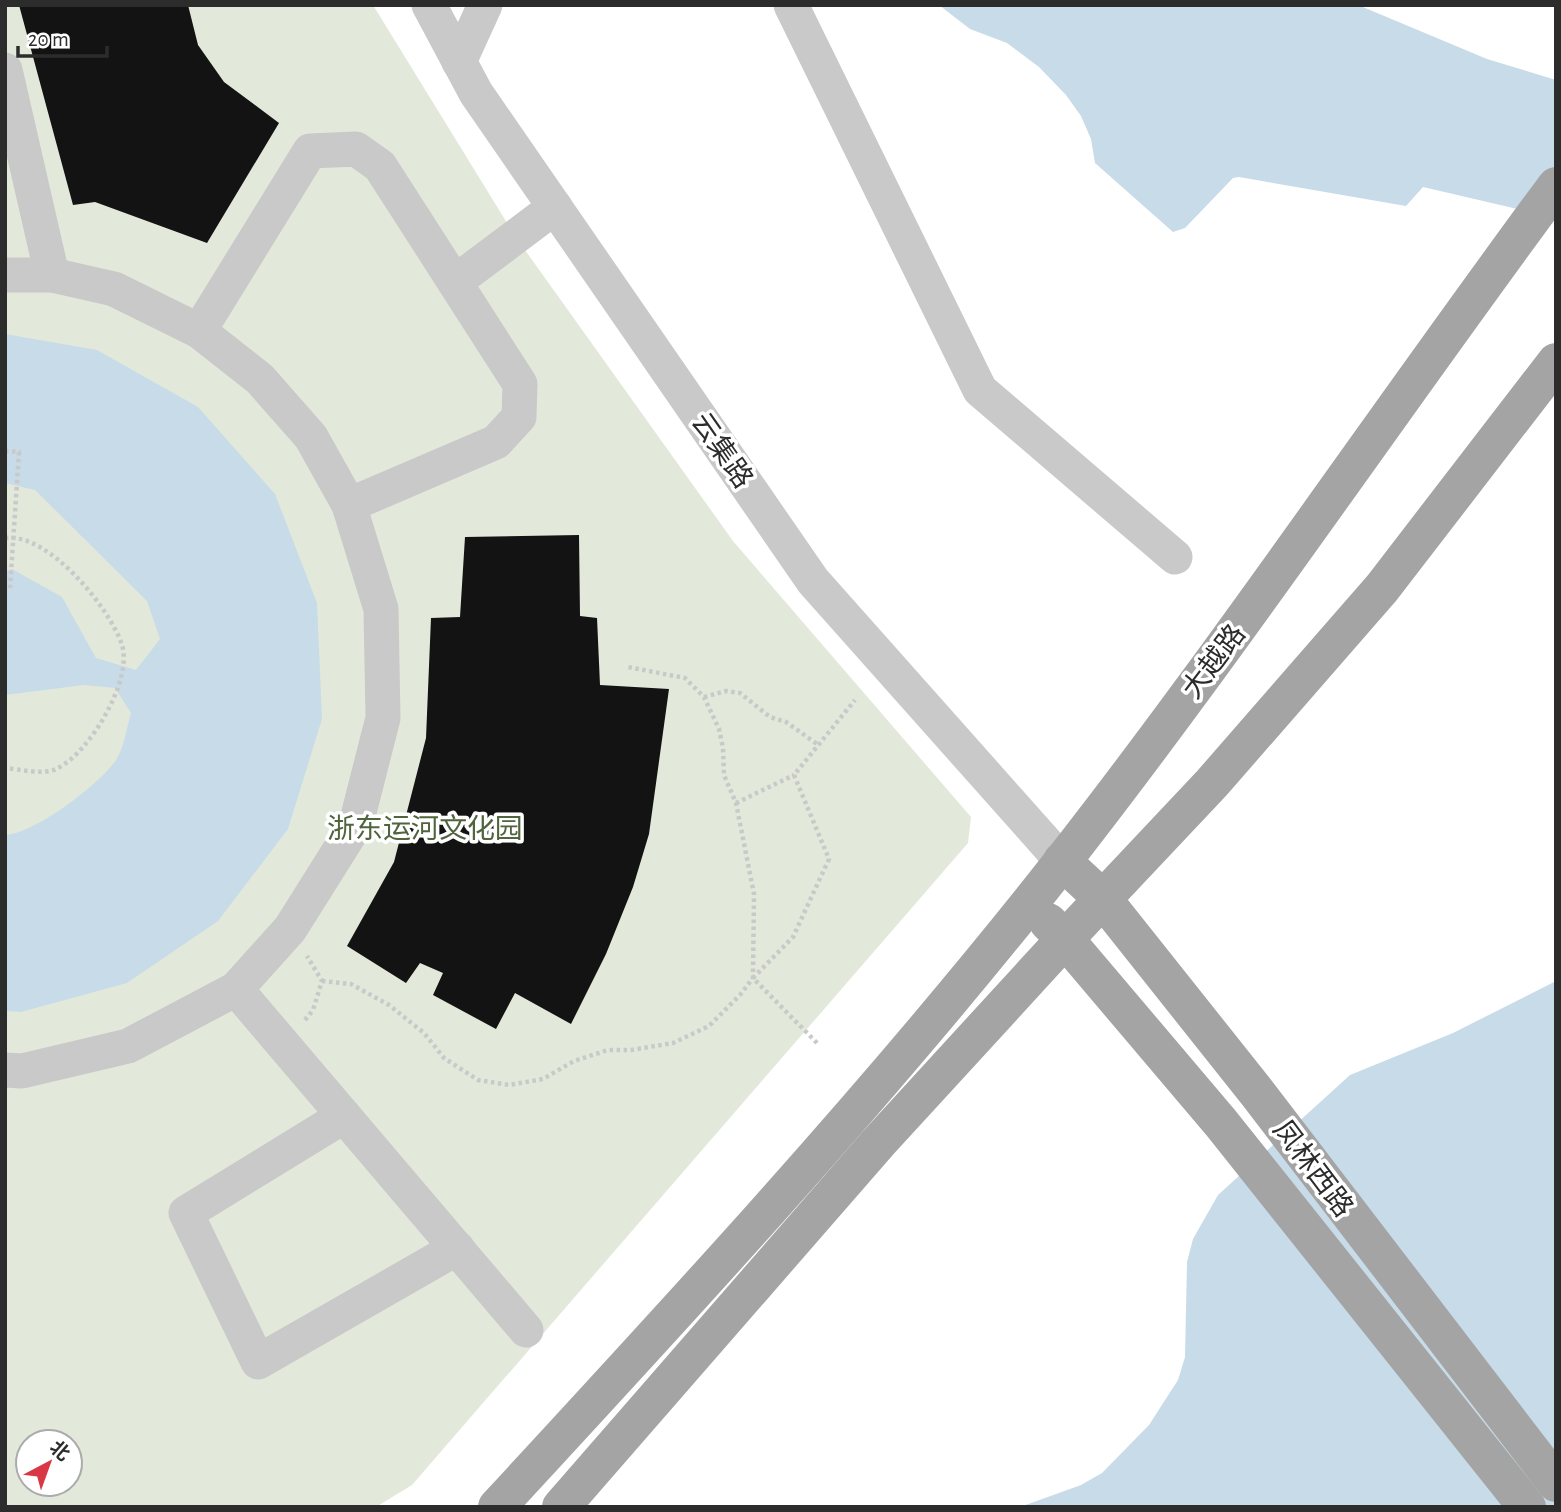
<svg xmlns="http://www.w3.org/2000/svg" width="1561" height="1512" font-family="'Alegreya Sans','Noto Sans SC',sans-serif">
	<rect width="100%" height="100%" fill="#fff"/>
	<path fill="#e2e9da" fill-rule="evenodd" d="M5,5H373L515,236L733,541L971,817L968,843L412,1485L376,1507H5ZM28,1442H70V1484H28Z"/>
	<g fill="#c7dbe8">
		<path d="M939,5H1358L1487,59L1556,80V218L1423,187L1406,206L1239,177L1233,178L1185,228L1173,232L1095,163L1091,139L1081,116L1066,95L1039,67L1007,43L970,29Z"/>
		<path d="M5,334L97,350L198,407L275,494L317,603L322,719L288,829L218,921L127,983L21,1012L5,1011V835C34,834 99,785 116,760C124,748 127,727 131,713L115,688L84,685L5,695V572L12,569L62,597L96,658L136,670L160,639L147,601L35,490L5,483Z"/>
		<path d="M1556,981V1507H1020L1081,1485L1102,1473L1149,1425L1178,1380L1185,1357L1187,1262L1193,1239L1218,1195L1350,1075L1453,1033Z"/>
	</g>
	<g fill="#131313">
		<path d="M19,5H188L198,45L224,82L279,123L207,243L95,202L73,205Z"/>
		<path d="M579,535L580,616L597,618L600,685L669,689L649,834L633,887L606,954L571,1024L515,993L496,1029L433,995L443,973L420,963L406,983L347,946L394,862L426,738L431,618L460,617L465,537Z"/>
	</g>
	<g fill="none" stroke-linecap="round" stroke-linejoin="round">
		<g stroke="#c9c9c9" stroke-width="4.5" stroke-dasharray="3.5 3.5" stroke-linecap="butt">
			<path d="M5,451L19,452L10,588"/>
			<path d="M5,538C48,532 110,608 122,645C133,680 90,752 58,768C44,776 20,769 5,768"/>
			<path d="M704,697L726,691L740,693L770,717L786,722L817,744"/>
			<path d="M736,803L794,775"/>
			<path d="M322,981L351,984L389,1005L424,1033L444,1058L478,1080L509,1085L543,1079L574,1061L608,1050H631L673,1043L709,1026L740,995L753,978L754,894L736,803L724,775L723,748L719,729L704,697L685,678L628,667"/>
			<path d="M305,1020L313,1010L322,981L307,956"/>
			<path d="M817,1043L753,978L793,937L829,859L794,775L855,700"/>
		</g>
		<g stroke="#c9c9c9" stroke-width="35">
			<path d="M429,5L476,93L813,581L1062,861"/>
			<path d="M791,5L980,390L1175,557"/>
			<path d="M459,62L485,5"/>
			<path d="M5,70L52,275"/>
			<path d="M5,275H52L114,289L199,331L260,379L311,437L349,505L381,609L383,718L356,824L290,929L236,989L128,1046L22,1071L5,1070"/>
			<path d="M455,282L555,207"/>
			<path d="M199,331L310,151L356,149L380,166L520,384L519,417L496,442L349,505"/>
			<path d="M236,989L526,1330"/>
			<path d="M344,1116L186,1213L258,1362L457,1248"/>
		</g>
		<g stroke="#a4a4a4" stroke-width="38">
			<path d="M1062,861L1103,899L1258,1094L1556,1483"/>
			<path d="M1048,922L1065,939L1221,1123L1527,1507"/>
			<path d="M497,1507C680,1309 863,1111 1032,900C1216,669 1380,423 1556,186"/>
			<path d="M561,1507L878,1143L1065,939L1212,783L1382,588L1556,362"/>
		</g>
	</g>
	<g text-anchor="middle" stroke-width="7" stroke-linejoin="round" paint-order="stroke">
		<g font-size="28" fill="#2c2c2c" stroke="#fff">
			<text transform="translate(723 450) rotate(55)" y="10">云集路</text>
			<text transform="translate(1213 661) rotate(-53)" y="10">大越路</text>
			<text transform="translate(1314 1168) rotate(53)" y="10">凤林西路</text>
		</g>
		<g font-size="28" fill="#50643d" stroke="#fff">
			<text x="425" y="838">浙东运河文化园</text>
		</g>
	</g>
	<rect width="1561" height="1512" fill="none" stroke="#2c2c2c" stroke-width="14"/>
	<g transform="translate(49 1463) rotate(41)"><circle r="33" fill="#ffffff" stroke="#ababab" stroke-width="2"/>
	<path d="M0-5L12 26L0 18L-12 26Z" fill="#d83846"/>
	<text y="-10" font-size="19" font-weight="bold" text-anchor="middle" fill="#2c2c2c">北</text>
	</g>
	<path d="M18 46v10h89v-10" fill="none" stroke="#2c2c2c" stroke-width="3.5"/>
	<text x="28" y="46" font-size="21" fill="#2c2c2c" stroke="#ffffff" stroke-width="5" paint-order="stroke">20 m</text>
</svg>
